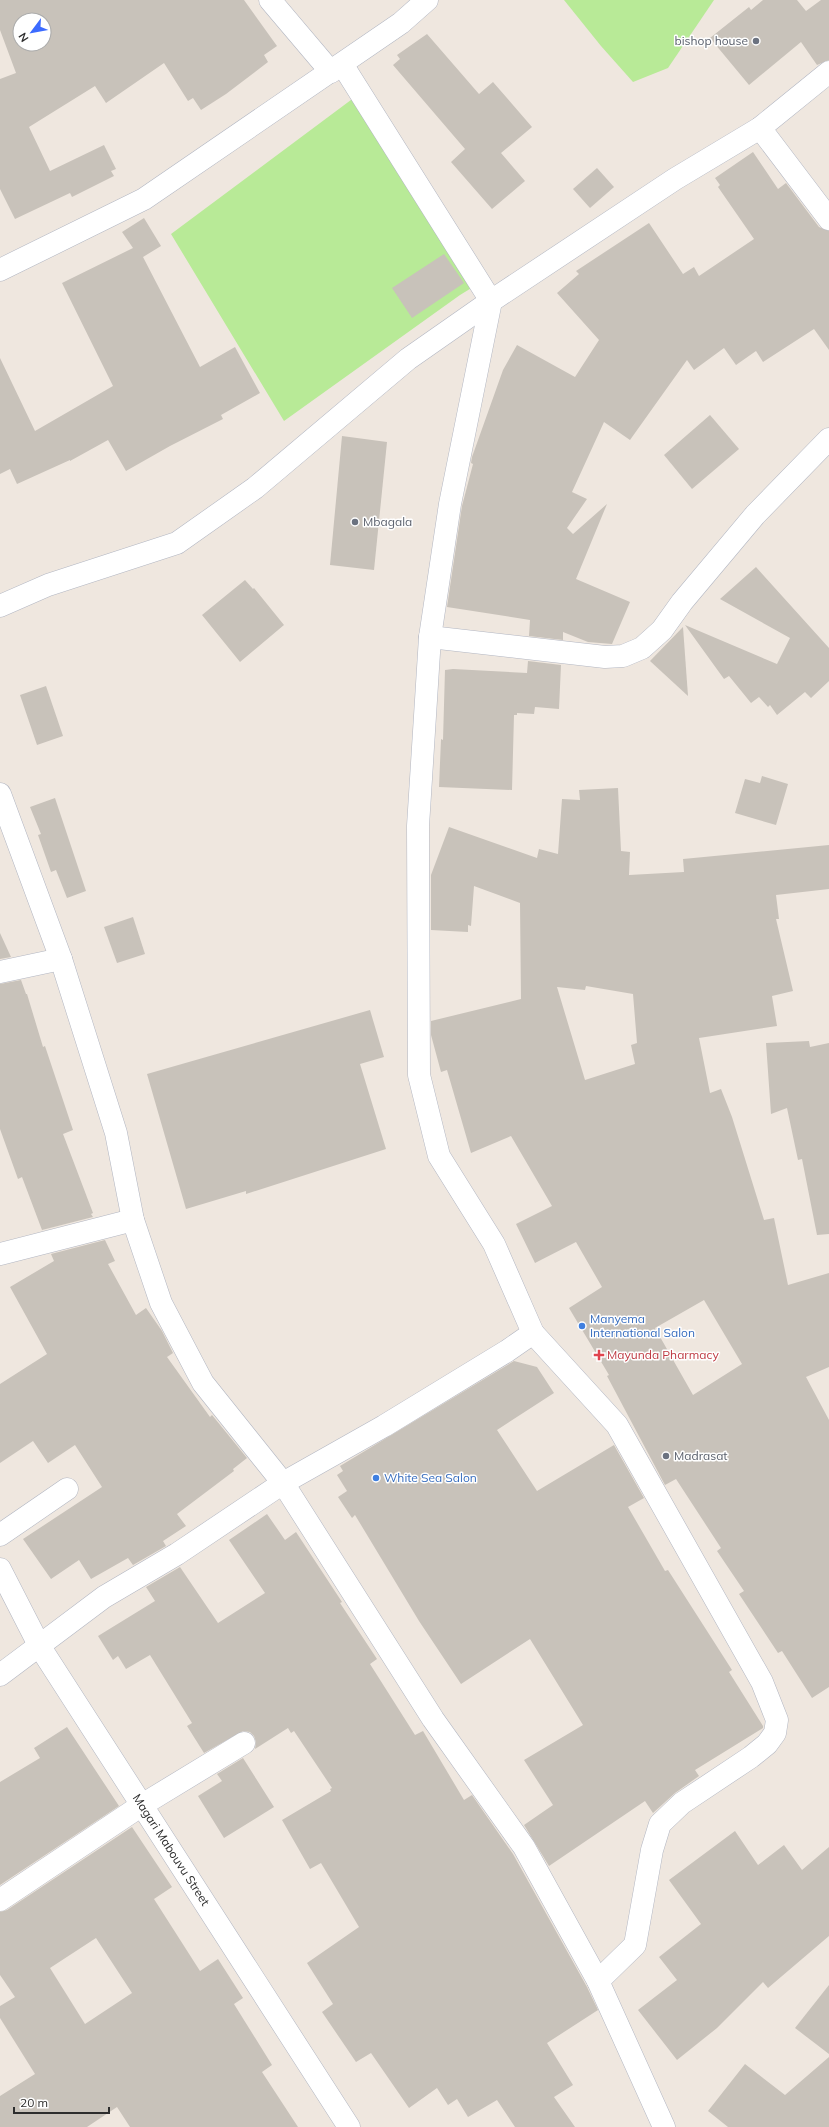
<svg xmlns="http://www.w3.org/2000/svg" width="829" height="2127" font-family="Mulish,sans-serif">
	<rect width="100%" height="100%" fill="#efe7df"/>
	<g fill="#b8ea97">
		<path d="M564,0H714L668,68L633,82L601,46Z"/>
		<path d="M363,91L478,284L460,295L284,421L171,234Z"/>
	</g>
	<g fill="#c8c2ba" fill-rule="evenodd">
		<path d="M0,0H244L277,46L264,55L268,62L226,94L201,110L193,98L188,101L164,63L106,103L95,86L29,127L50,171L104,145L116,169L111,171L114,176L72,197L70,193L15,219L0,189V79L16,73L0,30ZM20,20H44V44H20Z"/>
		<path d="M763,0H797L806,11L821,0H829V60L817,65L801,42L749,85L710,38L749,7L751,10Z"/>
		<path d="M427,34L479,94L493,82L532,127L501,153L525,181L492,209L451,162L465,149L393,65L400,59L397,55Z"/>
		<path d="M753,152L778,189L786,183L819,227L829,231V350L814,329L763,362L756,351L736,365L724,348L694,370L687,360L630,440L604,422L572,492L587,499L567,528L573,534L607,504L576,579L630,602L612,644L588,642L563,632V640L529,636L530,620L447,607L462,506L473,464L471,463L472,457L503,370L517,345L575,377L599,340L557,293L579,274L576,271L649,223L683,274L694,267L699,276L754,239L718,187L720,185L715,178Z"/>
		<path d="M597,168L614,187L590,208L573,189Z"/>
		<path d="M144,218L161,246L143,257L200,367L235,347L260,393L221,415L223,419L170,446L126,471L108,440L70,461V460L17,484L10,469L0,474V358L35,431L113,386L62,283L133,248L122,232Z"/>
		<path d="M444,254L464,283L412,318L392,288Z"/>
		<path d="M710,415L739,449L692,489L664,455Z"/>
		<path d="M342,436L387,442L374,570L330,565Z"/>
		<path d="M756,567L829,648V681L811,698L805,692L777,715L770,705L768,707L759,697L751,703L729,676L724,679L685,625L777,664L790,638L720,599Z"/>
		<path d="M245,580L253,589L254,588L284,625L240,662L202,615Z"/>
		<path d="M683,627L688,696L650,661Z"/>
		<path d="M528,661L561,665L559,709L535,707L534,714L517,713V715H514L512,790L439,787L441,739L443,740L445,670L453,669L527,673Z"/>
		<path d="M46,686L63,736L37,745L20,695Z"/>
		<path d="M762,776L788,784L776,825L735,813L745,779L760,783Z"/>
		<path d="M618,788L621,851L630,852L629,875L684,872L683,859L829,845V889L776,895L779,919H776L793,991L772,996L777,1026L699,1038L710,1093L721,1089L732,1117L764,1220L774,1218L788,1285L829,1273V1367L806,1377L829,1420V1687L812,1698L782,1651L778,1653L739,1594L744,1591L717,1551L721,1548L676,1479L665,1485L607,1376L609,1375L569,1308L602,1287L576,1242L535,1263L516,1224L552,1206L511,1136L471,1153L447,1070L441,1072L431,1035V1021L521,999L520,903L474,886L471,926L468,925V932L431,930V875L449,827L537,858L539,849L558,854L562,799L580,800L579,790ZM586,986L633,994L637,1043L631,1045L635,1064L585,1080L557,987L585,990ZM704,1300L742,1364L693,1395L655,1328Z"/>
		<path d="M55,798L86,891L67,898L56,870L51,872L38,835L41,834L30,807Z"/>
		<path d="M133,917L145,954L117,963L104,927Z"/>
		<path d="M0,933L11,957L0,959Z"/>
		<path d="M21,980L26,994H27L43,1047L45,1046L73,1130L63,1134L93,1213L91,1214L93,1217L42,1230L22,1177L18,1179L0,1129V984Z"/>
		<path d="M370,1010L384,1057L360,1064L386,1149L246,1194V1191L186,1209L147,1074Z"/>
		<path d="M809,1041L810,1047L829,1043V1234L817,1235L802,1159L798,1160L787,1108L771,1114L766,1043Z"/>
		<path d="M105,1240L115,1261L108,1264L136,1315L146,1308L162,1331L173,1353L167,1357L210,1417L212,1415L247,1458L233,1469L234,1471L177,1514L186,1526L163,1541L166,1546L133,1565L128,1558L91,1579L79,1560L51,1579L23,1539L102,1487L75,1445L48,1463L33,1441L0,1463V1384L47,1354L10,1287L54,1261L51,1254Z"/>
		<path d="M514,1361L537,1367L554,1393L497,1430L537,1491L614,1445L644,1498L628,1507L665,1571L668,1570L732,1670L729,1672L763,1726V1728L695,1770L699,1776L675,1793L653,1813L645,1801L549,1866L524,1825L553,1805L524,1760L583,1725L530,1639L461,1684L419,1621L355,1515L352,1518L338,1497L347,1491L337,1475L343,1471L340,1466Z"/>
		<path d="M267,1514L285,1540L296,1532L342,1602L340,1603L377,1659L370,1664L415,1735L423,1731L464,1800L472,1795L513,1854L587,1987L598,2010L547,2043L573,2085L554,2097L575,2127H515L497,2100L468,2117L457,2099L448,2105L437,2088L409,2108L371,2053L356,2062L322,2012L333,2004L307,1963L359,1927L321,1863L310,1869L282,1820L331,1791L330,1789L332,1788L294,1731L291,1733L288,1728L255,1749L256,1742L254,1736L250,1732L243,1731L204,1753L187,1726L192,1723L150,1655L126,1669L118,1656L113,1660L98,1636L155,1601L146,1587L180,1567L218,1623L265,1593L229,1540Z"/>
		<path d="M67,1727L119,1806L0,1885V1782L40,1758L34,1748Z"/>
		<path d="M243,1758L274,1807L224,1838L198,1796L222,1781L217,1774Z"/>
		<path d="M132,1827L172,1887L154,1899L200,1971L218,1959L243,1998L234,2004L272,2065L262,2072L298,2127H130L117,2107L87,2127H0V2096L35,2074L0,2018V2006L15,1997L0,1975V1912L7,1910ZM96,1938L132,1993L85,2024L50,1968Z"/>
		<path d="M735,1831L758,1865L784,1845L802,1870L829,1847V1936L768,1988L763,1982L717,2028L677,2060L638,2010L677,1980L659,1957L701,1924L669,1880Z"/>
		<path d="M829,1985V2054L795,2028Z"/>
		<path d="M829,2057V2127H728L708,2111L745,2064L785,2095Z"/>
	</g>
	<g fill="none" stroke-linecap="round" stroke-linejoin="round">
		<g stroke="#b2b6c2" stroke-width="23">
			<g id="minor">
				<path d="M270,0L331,72"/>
				<path d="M760,128L829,219"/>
				<path d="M0,270L144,199L401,23L427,0"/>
				<path d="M0,606L48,585L177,543L255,488L408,359L491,301L675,179L760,128L829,72"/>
				<path d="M430,637L605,657L623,656L642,648L662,630L682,602L755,515L829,439"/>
				<path d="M0,794L61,959L116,1133L133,1220L161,1303L203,1383L283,1483L433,1719L524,1847L598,1981L664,2127"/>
				<path d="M0,972L61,959"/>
				<path d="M0,1254L133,1220"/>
				<path d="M533,1333L617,1425L762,1682L777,1720L775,1733L767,1744L751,1757L682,1803L660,1824L652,1850L635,1945L598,1981"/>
				<path d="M0,1535L67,1489"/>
				<path d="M0,1569L40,1647L349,2127"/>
				<path d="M0,1675L104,1597L177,1554L283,1483L384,1426L507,1351L533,1333L494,1244L439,1156L419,1075L418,826L430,637L450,504L491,301L342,64"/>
				<path d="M0,1900L142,1805L244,1743"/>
			</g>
		</g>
		<use href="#minor" stroke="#fff" stroke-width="22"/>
	</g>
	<g fill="#6b7280" stroke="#fff" stroke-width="1.5">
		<circle cx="756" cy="41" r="4"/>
		<circle cx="355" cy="522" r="4"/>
		<circle cx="666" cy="1456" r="4"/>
	</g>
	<g fill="#3f7fe0" stroke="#fff" stroke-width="1.5">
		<circle cx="582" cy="1326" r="4"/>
		<circle cx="376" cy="1478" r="4"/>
	</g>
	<path fill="#e0444e" stroke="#fff" stroke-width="1.5" d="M597 1349h4v4h4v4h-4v4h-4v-4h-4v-4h4z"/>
	<g text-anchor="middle" stroke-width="3" stroke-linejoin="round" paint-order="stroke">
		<g font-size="12" fill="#5b616d" stroke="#fff" text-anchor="start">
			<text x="748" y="45" text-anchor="end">bishop house</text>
			<text x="363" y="526">Mbagala</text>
			<text x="674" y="1460">Madrasat</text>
		</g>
		<g font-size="12" fill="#366cbe" stroke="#fff" text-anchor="start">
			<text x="590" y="1323">Manyema<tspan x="590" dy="14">International Salon</tspan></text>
			<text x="384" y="1482">White Sea Salon</text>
		</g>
		<g font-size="12" fill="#be3a42" stroke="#fff" text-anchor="start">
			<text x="607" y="1359">Mayunda Pharmacy</text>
		</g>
		<g font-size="12" fill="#2d2d2d" stroke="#fff">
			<text transform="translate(171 1850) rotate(57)" y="4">Magari Mabouvu Street</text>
		</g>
	</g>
	<g transform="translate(32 32) rotate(238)"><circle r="19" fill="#ffffff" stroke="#ababab"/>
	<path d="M0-3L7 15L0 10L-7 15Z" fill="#3c6bff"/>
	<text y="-6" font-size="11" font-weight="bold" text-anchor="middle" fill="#2d2d2d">N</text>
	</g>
	<path d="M14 2107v6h95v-6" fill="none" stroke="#2d2d2d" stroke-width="2"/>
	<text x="20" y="2107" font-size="12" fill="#2d2d2d" stroke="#ffffff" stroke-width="3" paint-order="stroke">20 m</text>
</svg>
